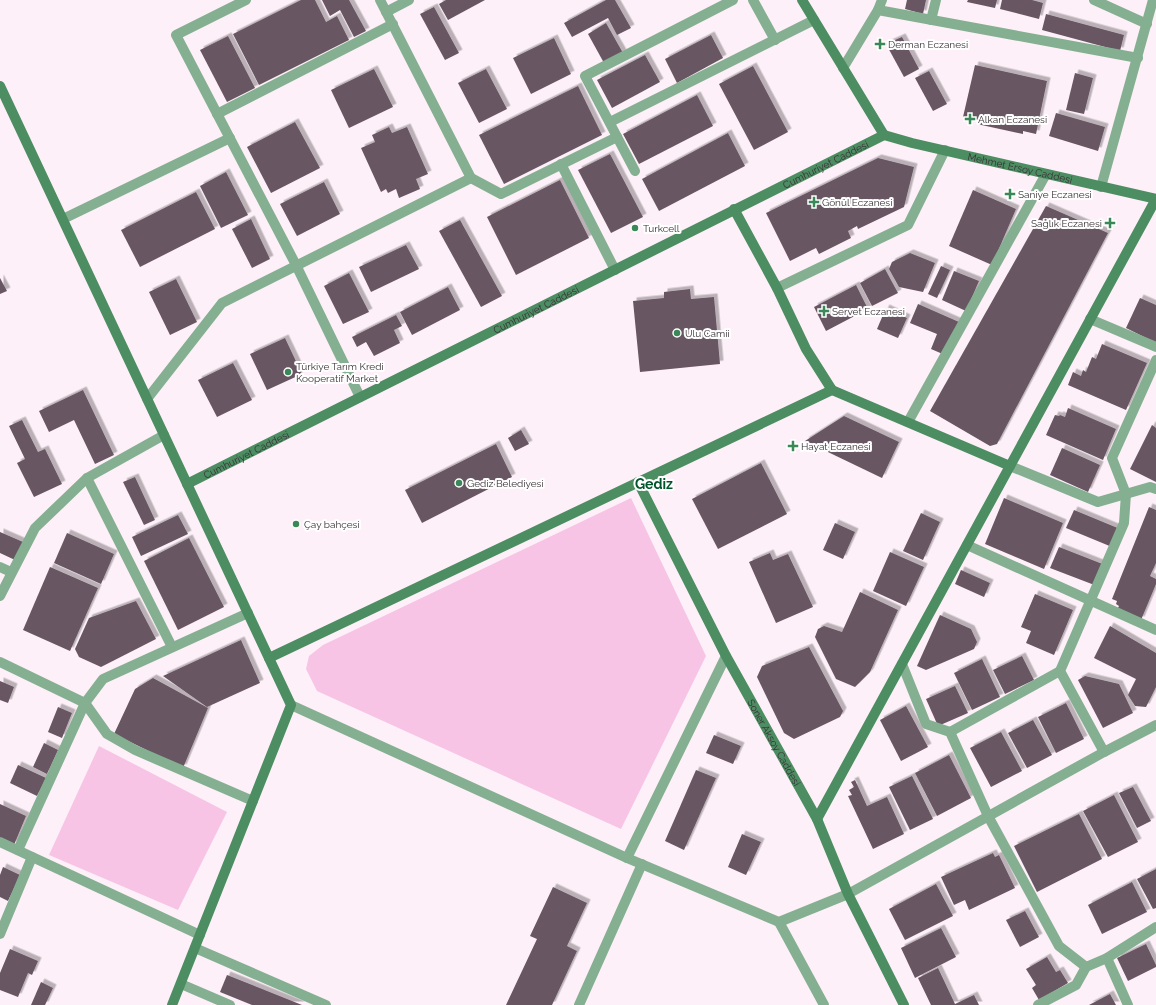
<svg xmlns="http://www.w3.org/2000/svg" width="1156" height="1005" font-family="Raleway,sans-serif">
	<defs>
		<filter id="shadow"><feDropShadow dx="3.5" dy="-3.5" stdDeviation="0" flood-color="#0004"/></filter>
	</defs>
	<rect width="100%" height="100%" fill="#fdf0f8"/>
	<g fill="#f7c4e6">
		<path d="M631,498L706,656L621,829L317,691L306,669L309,656L323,645Z"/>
		<path d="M99,746L227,812L178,910L49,855Z"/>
	</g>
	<g fill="#685662" filter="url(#shadow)">
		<path d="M301,0H315L326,22L337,16L349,40L259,85L233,34Z"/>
		<path d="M322,0H349L366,31L354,37L340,10L330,16Z"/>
		<path d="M446,0H485L448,20L439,4Z"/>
		<path d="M606,0H615L631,28L617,35L608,18L572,37L564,23Z"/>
		<path d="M907,0H926L923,14L905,9Z"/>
		<path d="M968,0H997L995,8L967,2Z"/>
		<path d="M1002,0H1032L1043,3L1039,19L1000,9Z"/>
		<path d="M434,7L459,53L445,60L420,14Z"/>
		<path d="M1046,14L1124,35L1120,51L1042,30Z"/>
		<path d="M606,23L623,53L604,63L588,34Z"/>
		<path d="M711,35L723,58L677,83L665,59Z"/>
		<path d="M228,36L255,88L227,102L200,50Z"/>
		<path d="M902,37L919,69L904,77L886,44Z"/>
		<path d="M554,38L571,74L531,94L513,58Z"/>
		<path d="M645,55L660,82L612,108L597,80Z"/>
		<path d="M975,65L1047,81L1036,134L1023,131V134L977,124L978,120L963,117Z"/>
		<path d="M753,66L788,132L754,150L719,84Z"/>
		<path d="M374,69L393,107L349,128L331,90Z"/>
		<path d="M486,69L507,109L479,123L458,83Z"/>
		<path d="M929,71L947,104L933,111L915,78Z"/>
		<path d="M1075,73L1093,78L1084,114L1066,110Z"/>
		<path d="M578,86L602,135L504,184L479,135Z"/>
		<path d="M697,95L713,126L639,164L623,134Z"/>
		<path d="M1056,113L1105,127L1098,151L1049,136Z"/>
		<path d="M295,122L320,168L271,193L247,147Z"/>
		<path d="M389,127L392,133L407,127L428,174L416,179L420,189L399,198L396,189L388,193L386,189L381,192L361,148L375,142L372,135Z"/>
		<path d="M728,133L745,166L659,211L642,179Z"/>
		<path d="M610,154L643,217L611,233L578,170Z"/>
		<path d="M878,158L914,167L904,207L858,229L857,226L848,231L851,238L819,254L816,248L790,261L766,213Z"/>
		<path d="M226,172L248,215L221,228L200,186Z"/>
		<path d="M560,180L589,238L516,275L487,217Z"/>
		<path d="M324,182L340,214L297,236L280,204Z"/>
		<path d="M973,190L1016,209L992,265L949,246Z"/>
		<path d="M196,192L215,229L140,267L121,230Z"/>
		<path d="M1046,206L1108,233L997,444L990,446L930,411Z"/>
		<path d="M251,219L270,259L252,268L232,229Z"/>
		<path d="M460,220L502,296L481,307L439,231Z"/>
		<path d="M406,245L419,269L371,292L359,267Z"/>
		<path d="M910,253L935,263L923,292L899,287L889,269L892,262Z"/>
		<path d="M941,266L950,270L937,298L928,294Z"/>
		<path d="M885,269L898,293L872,306L860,283Z"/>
		<path d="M954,271L979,281L966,311L942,300Z"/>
		<path d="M349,273L369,312L343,324L324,286Z"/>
		<path d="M0,278L7,291L0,294Z"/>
		<path d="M176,279L197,322L170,335L149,292Z"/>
		<path d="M856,285L868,309L826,331L814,307Z"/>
		<path d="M448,287L460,310L412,335L400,312Z"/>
		<path d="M690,289L691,299L714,297L720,364L640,372L633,301L664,298V292Z"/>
		<path d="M1140,298L1156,305V343L1126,328Z"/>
		<path d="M918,304L959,322L945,355L931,349L937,334L910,323Z"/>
		<path d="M886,308L907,318L898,338L877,329Z"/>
		<path d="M396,315L402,326L394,330L400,343L374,356L366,342L357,347L352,337Z"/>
		<path d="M285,338L302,374L267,390L250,354Z"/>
		<path d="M1102,344L1147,363L1126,410L1068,385L1073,372L1081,376L1083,370L1086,372L1092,357L1096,359Z"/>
		<path d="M233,363L252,400L217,417L198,380Z"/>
		<path d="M83,390L114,455L95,464L74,420L49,432L39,411Z"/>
		<path d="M1068,408L1116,429L1103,460L1046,435L1055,415L1059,416L1060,415L1065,417Z"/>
		<path d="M844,416L899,442L882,478L805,441Z"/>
		<path d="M22,420L38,452L45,449L62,484L34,497L17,463L25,459L9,426Z"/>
		<path d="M1152,425L1156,428V482L1130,469Z"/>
		<path d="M521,430L529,444L515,451L508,438Z"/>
		<path d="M496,444L512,477L422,523L405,490Z"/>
		<path d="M1062,448L1100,465L1088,492L1050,475Z"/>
		<path d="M761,463L787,514L718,549L692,499Z"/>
		<path d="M135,477L155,520L144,525L123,482Z"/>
		<path d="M1004,498L1063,523L1044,569L985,544Z"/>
		<path d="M1149,507L1156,510V563L1150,576L1156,579V584L1141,620L1117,610L1119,606L1116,604L1117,601L1112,599Z"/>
		<path d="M1074,510L1120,529L1112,547L1066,528Z"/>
		<path d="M921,513L940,522L923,560L903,551Z"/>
		<path d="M178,515L188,534L141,556L132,537Z"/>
		<path d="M835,523L855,532L843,559L823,550Z"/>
		<path d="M0,532L23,542L15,560L0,553Z"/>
		<path d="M67,533L114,554L101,584L54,563Z"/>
		<path d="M189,538L224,607L178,630L144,561Z"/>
		<path d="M1059,547L1105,565L1097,586L1050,568Z"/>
		<path d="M890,552L924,567L906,606L873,591Z"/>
		<path d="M770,553L773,560L788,554L813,607L776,623L749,562Z"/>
		<path d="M50,567L98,588L70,651L23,630Z"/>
		<path d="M961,570L990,583L984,597L955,584Z"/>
		<path d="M860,592L898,610L870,672L855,687L836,679L815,637L818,629L824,626L842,632Z"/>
		<path d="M1035,594L1073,610L1054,655L1026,643L1031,631L1021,627Z"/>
		<path d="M136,601L156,639L101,667L79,657L75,649L89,618Z"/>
		<path d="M940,615L971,629L977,642L974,649L926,670L917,666Z"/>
		<path d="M1110,626L1156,653V687L1146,707L1135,706L1128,695L1136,679L1094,658Z"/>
		<path d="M241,640L260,683L207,707L163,676Z"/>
		<path d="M809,647L843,711L840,717L794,739L784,733L757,677L762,666Z"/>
		<path d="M1022,656L1034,680L1005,694L993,670Z"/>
		<path d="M982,659L1000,697L972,710L954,673Z"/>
		<path d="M1085,676L1119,684L1133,713L1103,728L1078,680Z"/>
		<path d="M153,678L208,708L183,768L114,734L135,689Z"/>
		<path d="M0,681L14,687L8,703L0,700Z"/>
		<path d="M955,686L968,713L938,726L926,699Z"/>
		<path d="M1066,703L1084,739L1056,753L1038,717Z"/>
		<path d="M906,706L928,747L901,761L880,720Z"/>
		<path d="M58,707L72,713L62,738L48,732Z"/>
		<path d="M1033,720L1052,755L1027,768L1008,733Z"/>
		<path d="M1001,732L1022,771L991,787L970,748Z"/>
		<path d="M714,735L741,746L733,764L706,753Z"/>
		<path d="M44,743L58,750L47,774L33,767Z"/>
		<path d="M949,755L971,798L937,816L915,773Z"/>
		<path d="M18,765L46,778L37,796L10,783Z"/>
		<path d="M696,770L716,778L684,850L665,841Z"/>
		<path d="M912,776L933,819L910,830L889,787Z"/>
		<path d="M855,780L867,806L887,797L904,834L873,849L848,796L852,795L849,790L854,787L851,782Z"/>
		<path d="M1133,787L1151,821L1137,828L1119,793Z"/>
		<path d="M1114,795L1138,842L1108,857L1083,811Z"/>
		<path d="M0,804L26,816L14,845L0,838Z"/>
		<path d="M1079,814L1102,859L1037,892L1014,846Z"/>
		<path d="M742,834L761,842L746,875L728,867Z"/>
		<path d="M993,853L995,857L999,855L1015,888L969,910L965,900L954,905L941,877Z"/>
		<path d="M3,867L20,875L8,901L0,897V875Z"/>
		<path d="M1156,869V908L1153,909L1137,879Z"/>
		<path d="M1132,882L1147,912L1102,934L1088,905Z"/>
		<path d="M936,884L953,916L905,940L889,909Z"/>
		<path d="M553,887L587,903L567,946L577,951L552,1005H506L537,939L530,936Z"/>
		<path d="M1025,911L1039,937L1020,947L1006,920Z"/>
		<path d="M941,928L956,957L915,978L901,948Z"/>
		<path d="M1146,944L1156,965V967L1128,981L1117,958Z"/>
		<path d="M10,949L38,961L32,975L28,973L18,997L0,990V973Z"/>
		<path d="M1047,957L1056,972L1060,970L1068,983L1039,1000L1032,988L1036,985L1026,969Z"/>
		<path d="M938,968L955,1004L974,995L979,1005H931L918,978Z"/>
		<path d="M227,975L302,1005H252L220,992Z"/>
		<path d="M41,982L53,988L45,1005H31Z"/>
		<path d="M1110,994L1116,1005H1089Z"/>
	</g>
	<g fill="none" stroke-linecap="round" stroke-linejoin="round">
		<g stroke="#85af91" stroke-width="10">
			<path d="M246,0L176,35L296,265L360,397"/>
			<path d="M380,0L471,178L501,194L617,137"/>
			<path d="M753,0L775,40"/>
			<path d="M1094,0L1147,24"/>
			<path d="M878,10L1138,58"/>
			<path d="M386,12L409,0"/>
			<path d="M931,20L936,0"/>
			<path d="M843,68L878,10L882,0"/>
			<path d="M217,114L393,24"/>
			<path d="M610,122L814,20"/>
			<path d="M561,164L615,270"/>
			<path d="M635,171L585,76L733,0"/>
			<path d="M1101,187L1153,0"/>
			<path d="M63,219L230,138"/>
			<path d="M777,288L908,225L945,150"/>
			<path d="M1090,319L1156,347"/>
			<path d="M147,399L222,303L471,178"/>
			<path d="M908,422L1046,174"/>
			<path d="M1010,466L1098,502L1150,487L1156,489"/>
			<path d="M87,478L172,647"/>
			<path d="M967,545L1156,630"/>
			<path d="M0,567L11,572"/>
			<path d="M0,596L35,528L87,478L164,435"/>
			<path d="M0,662L85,703L107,734L135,750L253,801"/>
			<path d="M902,664L926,724L950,732L988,816L1059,946L1086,967"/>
			<path d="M291,705L627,858L779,922L848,894L1104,752L1156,725"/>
			<path d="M950,732L1060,671"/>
			<path d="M1104,752L1060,671L1124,523L1126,494L1112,458L1156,360"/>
			<path d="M0,842L200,935"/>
			<path d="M18,850L85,703L103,679L248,613"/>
			<path d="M627,858L726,656"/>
			<path d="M779,922L824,1005"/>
			<path d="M0,934L32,857"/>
			<path d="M195,948L326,1005"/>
			<path d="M1107,958L1128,1005"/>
			<path d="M181,984L230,1005"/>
			<path d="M579,1005L642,864"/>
			<path d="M1038,1005L1076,985L1086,967L1107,958L1156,927"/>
		</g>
		<g stroke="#4c8d62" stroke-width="10">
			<path d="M802,0L884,135"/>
			<path d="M0,86L291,705L172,1005"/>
			<path id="s1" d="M884,135L912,143L1156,199"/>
			<path d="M734,209L777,288L806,349L832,390L1010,466"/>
			<path id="s2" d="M638,482L726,656L817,819L848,894L904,1005"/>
			<path id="s3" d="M187,484L884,135"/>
			<path d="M269,658L832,390"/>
			<path d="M817,819L1156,199"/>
		</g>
	</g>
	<g fill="#3a8857" stroke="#fff" stroke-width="1.5">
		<path d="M878 38h4v4h4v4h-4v4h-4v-4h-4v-4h4z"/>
		<path d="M968 113h4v4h4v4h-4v4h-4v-4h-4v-4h4z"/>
		<path d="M1008 188h4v4h4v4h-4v4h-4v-4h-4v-4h4z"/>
		<path d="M812 196h4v4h4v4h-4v4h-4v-4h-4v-4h4z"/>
		<path d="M1108 217h4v4h4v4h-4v4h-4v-4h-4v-4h4z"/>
		<circle cx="635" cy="228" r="4"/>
		<path d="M822 305h4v4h4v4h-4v4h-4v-4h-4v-4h4z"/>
		<circle cx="677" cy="333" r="4"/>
		<circle cx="288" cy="372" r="4"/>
		<path d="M791 440h4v4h4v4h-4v4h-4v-4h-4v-4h4z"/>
		<circle cx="459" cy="483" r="4"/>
		<circle cx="296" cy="524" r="4"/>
	</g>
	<g text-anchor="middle" stroke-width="4" stroke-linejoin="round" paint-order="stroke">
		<g font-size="10" fill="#393136" stroke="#fff" text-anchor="start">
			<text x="888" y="48">Derman Eczanesi</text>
			<text x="978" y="123">Alkan Eczanesi</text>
			<text x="1018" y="198">Saniye Eczanesi</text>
			<text x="822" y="206">Gönül Eczanesi</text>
			<text x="1102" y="227" text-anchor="end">Sağlık Eczanesi</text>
			<text x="643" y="232">Turkcell</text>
			<text x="832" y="315">Servet Eczanesi</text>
			<text x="685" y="337">Ulu Camii</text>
			<text x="296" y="370">Türkiye Tarım Kredi<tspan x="296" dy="12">Kooperatif Market</tspan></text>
			<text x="801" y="450">Hayat Eczanesi</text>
			<text x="467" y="487">Gediz Belediyesi</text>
			<text x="304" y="528">Çay bahçesi</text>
		</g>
		<g font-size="10" fill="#393136" stroke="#fff">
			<text dy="4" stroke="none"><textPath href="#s3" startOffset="714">Cumhuriyet Caddesi</textPath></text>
			<text dy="4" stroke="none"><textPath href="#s1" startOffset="140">Mehmet Ersoy Caddesi</textPath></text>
			<text dy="4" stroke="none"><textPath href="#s3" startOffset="390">Cumhuriyet Caddesi</textPath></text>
			<text dy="4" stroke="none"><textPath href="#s3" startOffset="66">Cumhuriyet Caddesi</textPath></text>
			<text dy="4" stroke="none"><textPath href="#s2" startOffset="294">Soner Aksoy Caddesi</textPath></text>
		</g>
		<g font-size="14" font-weight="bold" fill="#00552b" stroke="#fff">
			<text x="654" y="489">Gediz</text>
		</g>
	</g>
</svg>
